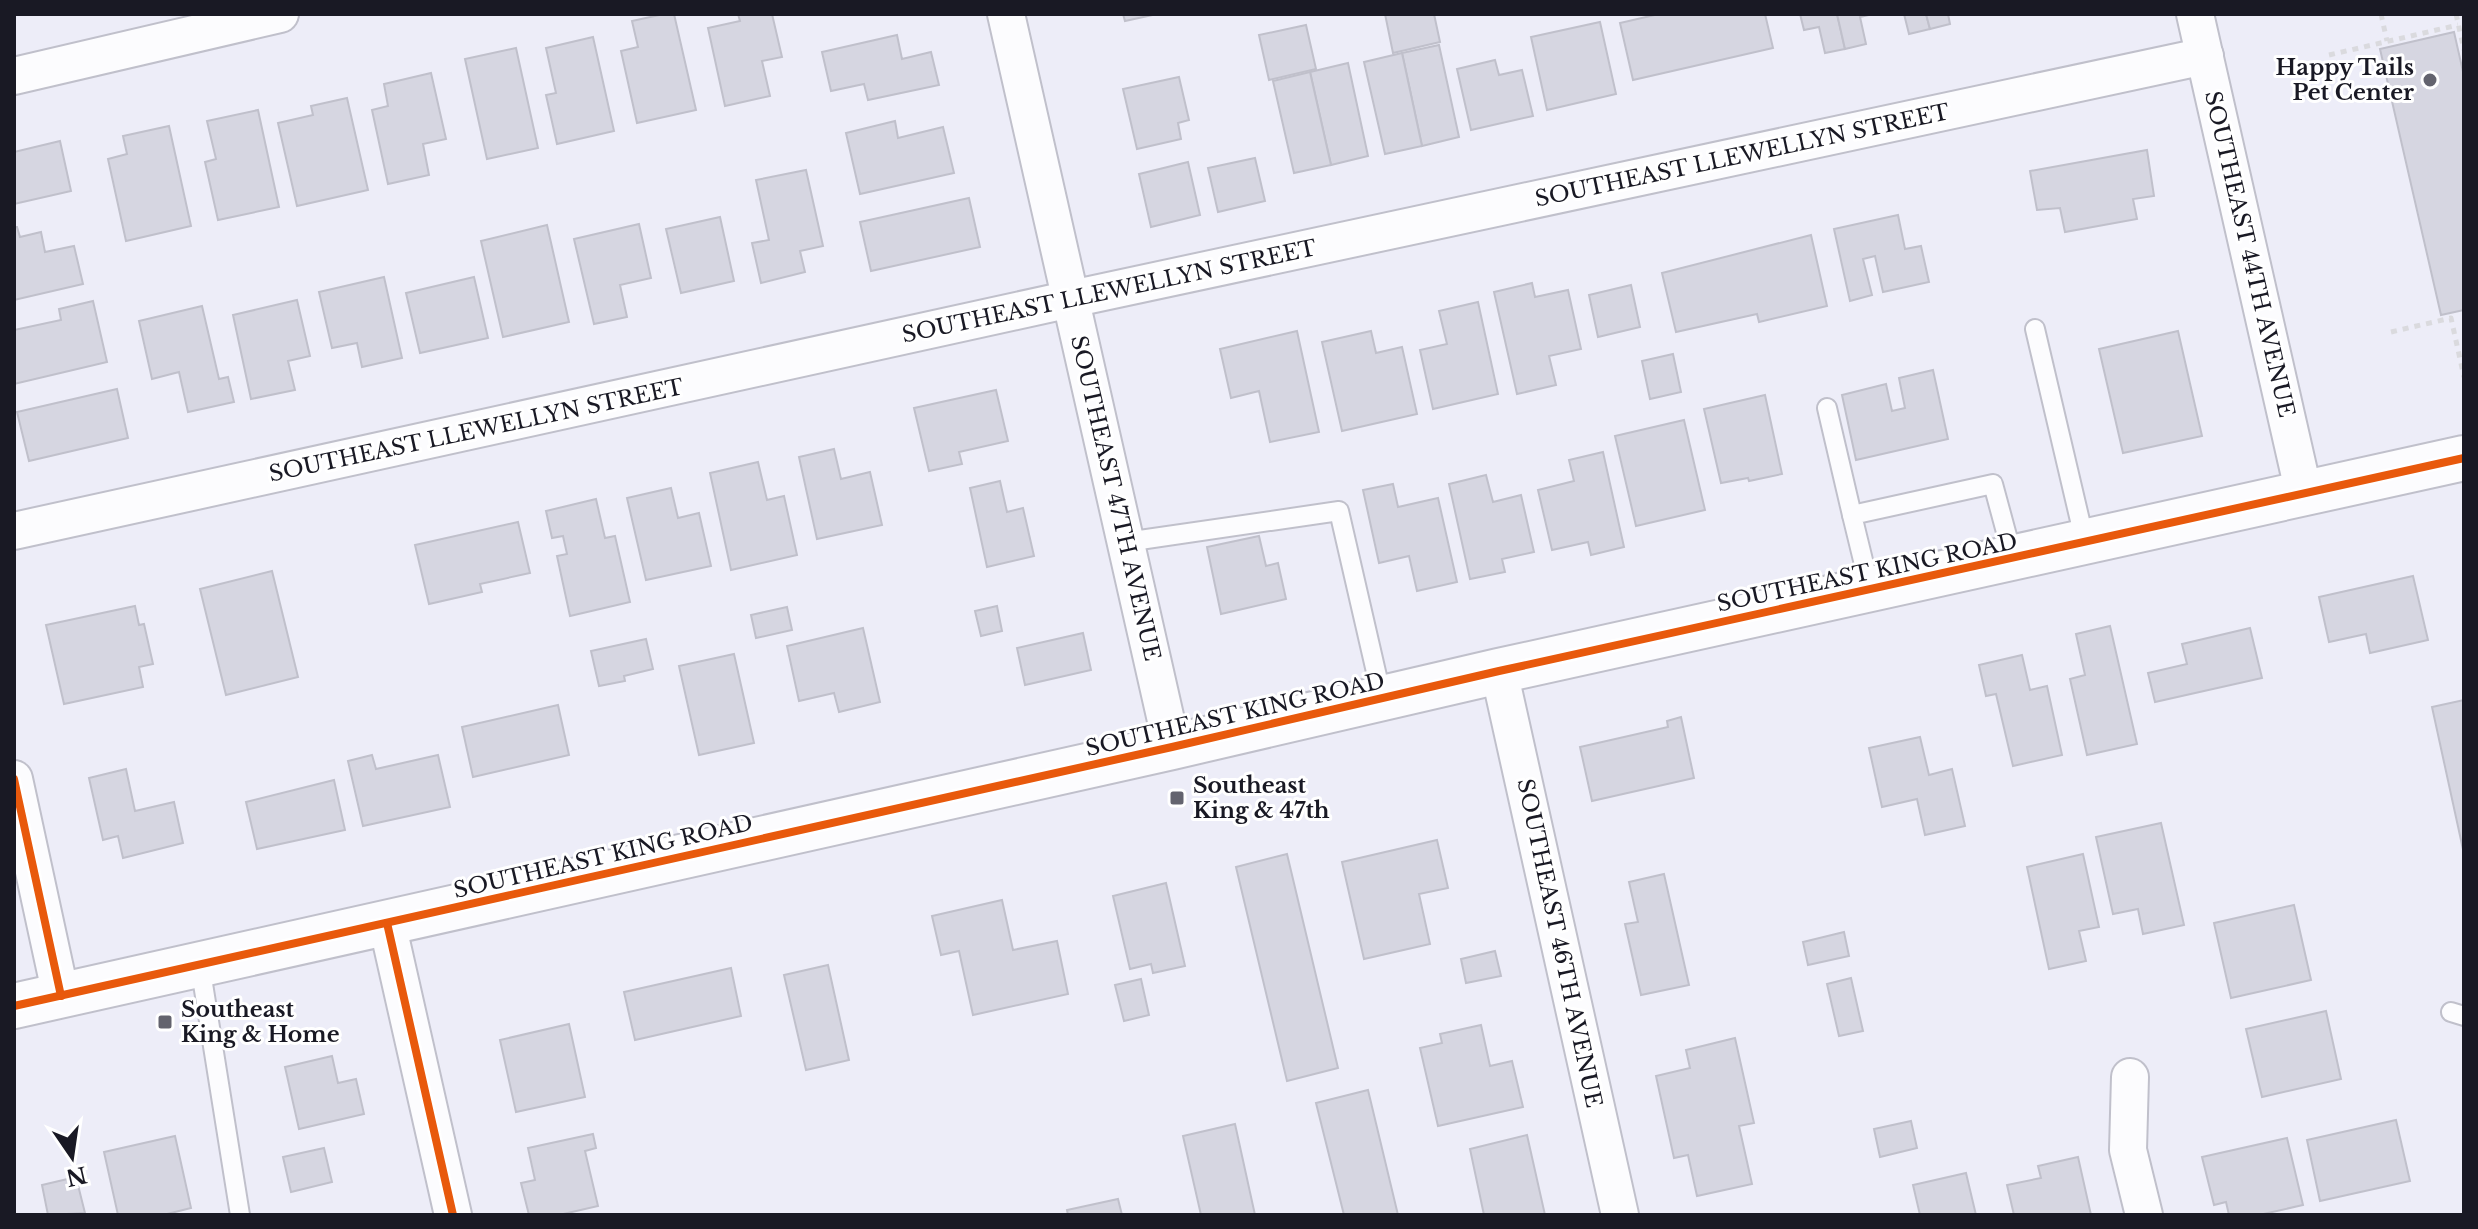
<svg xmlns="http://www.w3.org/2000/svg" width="2478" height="1229" font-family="'Libre Baskerville',serif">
	<rect width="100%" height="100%" fill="#ededf8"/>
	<g fill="#d6d6e1" stroke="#c0c0cb" stroke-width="2">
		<path d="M664,14H674L696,110L637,123L621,51L638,47L632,21Z"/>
		<path d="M738,14H772L782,57L762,61L770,96L725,106L708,28L740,21Z"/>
		<path d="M1123,14H1157L1125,21Z"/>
		<path d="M1385,14H1434L1440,42L1393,53Z"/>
		<path d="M1659,14H1765L1773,48L1633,80L1620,23Z"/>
		<path d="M1800,14H1837L1845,49L1825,53L1819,27L1804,30Z"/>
		<path d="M1837,14H1873L1860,17L1866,44L1845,49Z"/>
		<path d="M1904,14H1926L1930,29L1909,34Z"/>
		<path d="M1926,14H1948L1950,24L1930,29Z"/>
		<path d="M1600,22L1616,94L1547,110L1531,37Z"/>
		<path d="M1306,25L1316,69L1269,80L1259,35Z"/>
		<path d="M2454,32L2464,76V310L2441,315L2380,49Z"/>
		<path d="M897,35L902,59L931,52L939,85L868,100L864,84L831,91L822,52Z"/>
		<path d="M593,37L614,131L557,144L546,95L556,93L546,48Z"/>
		<path d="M1439,45L1459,137L1422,146L1402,53Z"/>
		<path d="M516,48L538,148L487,159L465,59Z"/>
		<path d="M1402,53L1422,146L1385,154L1364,62Z"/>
		<path d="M1495,60L1499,75L1522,70L1533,116L1471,130L1457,69Z"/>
		<path d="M1348,63L1368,156L1331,165L1310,72Z"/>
		<path d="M1310,72L1331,165L1294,173L1273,81Z"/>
		<path d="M431,73L446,139L423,144L429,175L388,184L372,110L388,106L384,84Z"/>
		<path d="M1179,77L1189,120L1178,123L1181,139L1137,149L1123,89Z"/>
		<path d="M347,98L368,190L297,206L278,123L313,115L311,106Z"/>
		<path d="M258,110L279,207L218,220L205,162L216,159L207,121Z"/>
		<path d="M895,121L898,138L943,127L954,173L860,194L846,133Z"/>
		<path d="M169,126L191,226L126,241L108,159L127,154L123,136Z"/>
		<path d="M60,141L71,191L14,204V152Z"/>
		<path d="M2147,150L2154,196L2133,199L2137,219L2065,232L2060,208L2037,210L2030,171Z"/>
		<path d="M1255,158L1265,201L1218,212L1208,168Z"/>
		<path d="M1188,162L1200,215L1151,227L1139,174Z"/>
		<path d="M806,170L823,246L800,251L805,272L761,283L752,243L769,240L756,180Z"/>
		<path d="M969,198L980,247L871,271L860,222Z"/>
		<path d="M1898,215L1905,249L1921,246L1929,282L1883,292L1875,256L1863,259L1872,295L1850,301L1834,229Z"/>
		<path d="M720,217L734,281L681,293L666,229Z"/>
		<path d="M639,224L651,278L620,285L627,317L594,324L574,239Z"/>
		<path d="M547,225L569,322L503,337L481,241Z"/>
		<path d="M14,227H17L20,237L41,232L45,252L74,246L83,284L14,300Z"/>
		<path d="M1811,235L1827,306L1759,322L1757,314L1676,332L1662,273Z"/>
		<path d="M384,277L402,358L362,367L357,343L332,348L319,292Z"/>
		<path d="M474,277L488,338L420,353L406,293Z"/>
		<path d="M1532,283L1535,297L1568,290L1581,349L1549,356L1556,385L1517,394L1494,292Z"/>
		<path d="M1631,285L1640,327L1598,337L1589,295Z"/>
		<path d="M297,300L310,356L288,361L295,390L251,399L233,315Z"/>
		<path d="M93,301L107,362L14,384V330L61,320L59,309Z"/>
		<path d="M1478,302L1498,394L1433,409L1420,350L1447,344L1439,311Z"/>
		<path d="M202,306L219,379L228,377L234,402L188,412L179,372L152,379L139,321Z"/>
		<path d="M1297,331L1319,432L1270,442L1259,391L1231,398L1220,349Z"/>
		<path d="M1371,331L1376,353L1402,347L1417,414L1342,431L1322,342Z"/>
		<path d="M2178,331L2202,436L2123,453L2099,349Z"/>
		<path d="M1673,354L1681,392L1650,399L1642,361Z"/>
		<path d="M1933,370L1948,439L1856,460L1842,395L1886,384L1892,411L1905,408L1899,378Z"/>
		<path d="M117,389L128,438L29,461L17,412Z"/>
		<path d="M996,390L1008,441L959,452L962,464L929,471L914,408Z"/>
		<path d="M1765,395L1782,474L1749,481L1748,478L1721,483L1704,409Z"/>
		<path d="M1684,420L1705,510L1636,526L1615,436Z"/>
		<path d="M834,449L841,479L870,472L882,525L817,539L799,457Z"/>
		<path d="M1603,452L1624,547L1591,555L1588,542L1552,550L1538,490L1574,481L1569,460Z"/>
		<path d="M758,462L767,500L784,496L797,555L731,570L710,473Z"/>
		<path d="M1486,475L1493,502L1521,495L1534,552L1502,559L1505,572L1470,579L1449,484Z"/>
		<path d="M1000,481L1007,512L1023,508L1034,556L987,567L970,488Z"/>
		<path d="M1393,484L1398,507L1438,498L1457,582L1417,591L1409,556L1379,563L1363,490Z"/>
		<path d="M671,488L678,518L699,513L711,566L646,580L627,498Z"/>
		<path d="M596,499L605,538L615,536L630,602L570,616L557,556L567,554L563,536L552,538L546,511Z"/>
		<path d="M518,522L530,573L480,584L482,592L429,604L415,545Z"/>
		<path d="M1259,536L1266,566L1278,563L1286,599L1221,614L1207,547Z"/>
		<path d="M272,571L298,677L226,695L200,589Z"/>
		<path d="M2413,576L2428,640L2370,653L2366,634L2329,642L2319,597Z"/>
		<path d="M135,606L139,625L144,624L153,664L139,667L143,687L64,704L46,625Z"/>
		<path d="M997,606L1002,631L981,636L975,611Z"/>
		<path d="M787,607L792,630L756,638L751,615Z"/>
		<path d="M2110,626L2137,744L2087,755L2070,679L2085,675L2076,634Z"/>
		<path d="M863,628L880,702L839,712L834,693L799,701L787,646Z"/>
		<path d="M2250,628L2262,678L2155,702L2148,673L2187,664L2182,644Z"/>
		<path d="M1083,633L1091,670L1025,685L1017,648Z"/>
		<path d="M646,639L653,669L624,676L625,681L599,686L591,651Z"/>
		<path d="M734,654L754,743L699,755L679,666Z"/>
		<path d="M2022,655L2030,690L2047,686L2062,755L2013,766L1996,694L1986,696L1979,665Z"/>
		<path d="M2464,700V854L2432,707Z"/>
		<path d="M558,705L569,755L473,777L462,727Z"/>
		<path d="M1681,717L1694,778L1592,801L1580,747L1668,727L1667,721Z"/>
		<path d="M1920,737L1929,775L1952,769L1965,826L1925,835L1917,799L1882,807L1869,748Z"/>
		<path d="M372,755L376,769L438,755L450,807L363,826L348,761Z"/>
		<path d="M126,769L135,811L174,802L183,843L123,858L118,836L103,840L89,778Z"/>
		<path d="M334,780L345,830L257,849L246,802Z"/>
		<path d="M2161,823L2184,925L2143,934L2138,909L2113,914L2096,837Z"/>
		<path d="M1437,840L1448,888L1419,894L1430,944L1364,959L1342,862Z"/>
		<path d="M1287,854L1338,1068L1287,1081L1236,867Z"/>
		<path d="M2083,854L2099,927L2079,931L2086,961L2049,969L2027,867Z"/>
		<path d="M1664,874L1689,985L1641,995L1625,924L1638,922L1629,882Z"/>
		<path d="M1166,883L1185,966L1153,973L1151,964L1130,969L1113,896Z"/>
		<path d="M1002,900L1013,950L1057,941L1068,994L973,1015L959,951L941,955L932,916Z"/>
		<path d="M2294,905L2311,980L2231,998L2214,923Z"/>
		<path d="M1844,932L1849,956L1808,965L1803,942Z"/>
		<path d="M1495,951L1501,976L1466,983L1461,959Z"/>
		<path d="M828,965L849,1060L806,1070L784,975Z"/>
		<path d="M731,968L741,1016L635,1040L624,992Z"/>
		<path d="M1851,978L1863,1031L1839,1036L1827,984Z"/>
		<path d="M1141,979L1149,1015L1124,1021L1115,985Z"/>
		<path d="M2326,1011L2341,1079L2262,1097L2246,1029Z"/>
		<path d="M569,1024L585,1097L516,1112L500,1040Z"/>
		<path d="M1481,1025L1490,1066L1512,1061L1523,1107L1438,1126L1420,1048L1442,1043L1440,1034Z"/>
		<path d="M1735,1038L1754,1123L1739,1126L1752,1184L1697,1196L1688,1155L1674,1158L1656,1076L1690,1068L1686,1050Z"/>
		<path d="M332,1056L338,1083L356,1079L364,1114L299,1129L285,1067Z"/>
		<path d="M1368,1090L1398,1215H1344L1316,1103Z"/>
		<path d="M2396,1120L2410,1181L2320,1201L2307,1140Z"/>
		<path d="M1911,1121L1917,1148L1880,1157L1874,1129Z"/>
		<path d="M1235,1124L1255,1215H1201L1183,1136Z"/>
		<path d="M593,1134L596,1148L585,1151L598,1206L559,1215H529L521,1183L535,1180L528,1148Z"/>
		<path d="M1527,1135L1545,1215H1484L1470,1149Z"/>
		<path d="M175,1136L191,1208L163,1215H118L104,1152Z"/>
		<path d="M2287,1138L2303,1205L2259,1215H2229L2226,1202L2214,1205L2202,1157Z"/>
		<path d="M324,1148L332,1182L291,1192L283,1157Z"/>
		<path d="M2078,1157L2091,1215H2014L2007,1185L2041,1178L2038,1166Z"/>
		<path d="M1966,1173L1976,1215H1920L1913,1185Z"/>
		<path d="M76,1177L85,1213L48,1215L42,1185Z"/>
		<path d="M1118,1199L1122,1215H1068L1067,1210Z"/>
	</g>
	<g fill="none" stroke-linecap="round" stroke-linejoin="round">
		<g stroke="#c0c0cb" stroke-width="22">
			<g id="lane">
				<path d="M2035,329L2085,542"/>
				<path d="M1827,408L1852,515"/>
				<path d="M1126,542L1339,511L1382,698"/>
				<path d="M1870,589L1852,515L1993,484L2013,558"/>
				<path d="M200,965L240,1215"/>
				<path d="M2451,1012L2464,1016"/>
			</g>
		</g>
		<g stroke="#c0c0cb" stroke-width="40">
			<g id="street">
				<path d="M1006,14L1172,747"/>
				<path d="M2195,14L2304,494"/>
				<path d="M14,76L280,14"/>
				<path d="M14,531L1071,299L2205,56"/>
				<path d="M1499,671L1620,1215"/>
				<path d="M14,779L61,996"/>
				<path d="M387,923L453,1215"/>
				<path d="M2130,1077L2128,1150L2144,1215"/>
			</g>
		</g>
		<g stroke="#c0c0cb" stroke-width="48">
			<path id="secondary" d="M14,1006L1172,747L1499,671L2464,458"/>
		</g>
		<g stroke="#dadade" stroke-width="5" stroke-dasharray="6 6" stroke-linecap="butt">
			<path d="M2381,14L2387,41"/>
			<path d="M2456,14L2464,50"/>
			<path d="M2329,55L2458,25"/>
			<path d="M2391,332L2451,318L2464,377"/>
		</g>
		<use href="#lane" stroke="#fcfcfe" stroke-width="18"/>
		<use href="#street" stroke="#fcfcfe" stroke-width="36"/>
		<use href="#secondary" stroke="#fcfcfe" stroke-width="44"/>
		<g stroke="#fff" stroke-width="13">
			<g id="cycleway">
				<path d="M14,779L61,996"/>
				<path d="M387,923L453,1215"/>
				<path d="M14,1006L1172,747L1499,671L2464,458"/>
			</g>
		</g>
		<use href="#cycleway" stroke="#e8590c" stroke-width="8"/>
	</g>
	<g fill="#63636e" stroke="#fff" stroke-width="3">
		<circle cx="2430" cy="80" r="8"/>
		<rect x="1169" y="790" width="16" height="16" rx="4"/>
		<rect x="157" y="1014" width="16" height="16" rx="4"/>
	</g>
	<g text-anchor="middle" stroke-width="6" stroke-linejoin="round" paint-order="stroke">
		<g font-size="22" font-weight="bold" fill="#191924" stroke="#fff" text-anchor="start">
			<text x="2414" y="75" text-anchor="end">Happy Tails<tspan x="2414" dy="25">Pet Center</tspan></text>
			<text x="1193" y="793">Southeast<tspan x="1193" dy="25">King &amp; 47th</tspan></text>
			<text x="181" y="1017">Southeast<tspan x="181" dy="25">King &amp; Home</tspan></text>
		</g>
		<g font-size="22" fill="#191924" stroke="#fff">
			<text transform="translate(1742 155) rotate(-12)" y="8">SOUTHEAST LLEWELLYN STREET</text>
			<text transform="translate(2250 254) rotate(77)" y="8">SOUTHEAST 44TH AVENUE</text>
			<text transform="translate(1109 291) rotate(-12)" y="8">SOUTHEAST LLEWELLYN STREET</text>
			<text transform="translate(476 430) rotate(-12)" y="8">SOUTHEAST LLEWELLYN STREET</text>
			<text transform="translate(1116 498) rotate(77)" y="8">SOUTHEAST 47TH AVENUE</text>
			<text transform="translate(1867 572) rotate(-12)" y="8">SOUTHEAST KING ROAD</text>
			<text transform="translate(1235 714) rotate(-13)" y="8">SOUTHEAST KING ROAD</text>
			<text transform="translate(603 856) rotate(-13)" y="8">SOUTHEAST KING ROAD</text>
			<text transform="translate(1560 943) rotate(78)" y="8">SOUTHEAST 46TH AVENUE</text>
		</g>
	</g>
	<rect width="2478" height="1229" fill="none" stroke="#191924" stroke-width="32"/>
	<g transform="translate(72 1157) rotate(167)" stroke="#ffffff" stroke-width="6" paint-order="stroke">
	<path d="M0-6L14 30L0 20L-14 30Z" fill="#191924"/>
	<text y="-12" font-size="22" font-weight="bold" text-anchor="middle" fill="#191924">N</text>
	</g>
</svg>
